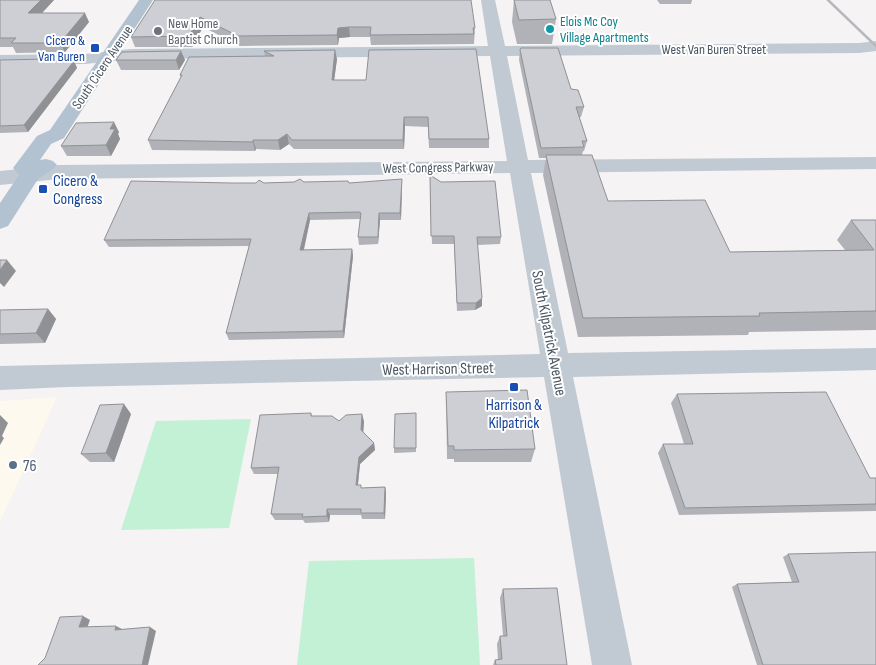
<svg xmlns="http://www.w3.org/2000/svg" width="876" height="665" font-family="'Sofia Sans Condensed',sans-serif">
	<rect width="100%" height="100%" fill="#f5f3f3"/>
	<path fill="#fdf9ef" d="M57,397L52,408L0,522V401Z"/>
	<g fill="#c3f1d5">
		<path d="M251,419L229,528L121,530L156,421Z"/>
		<path d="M474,558L480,665H297L309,561Z"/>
	</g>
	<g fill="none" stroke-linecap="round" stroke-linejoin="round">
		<path fill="#c1cad2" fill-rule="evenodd" d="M481,0H495L505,46L859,43L876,41V51L859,53L507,56L528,160L876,157V169L531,173L568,353L876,348V370L573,377L632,665H592L544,377L67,387L0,390V366L540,354L510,173L59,179L0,185V171L59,165L507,161L490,56L131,59L85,64L0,65V55L85,54L131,49L488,46Z"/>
		<path fill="#b3c2d1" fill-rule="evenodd" d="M139,0H153L64,138L51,144L40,160L46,159L53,161L57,165L53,169L38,179L8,226L0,229V203L19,175L13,168L37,136L50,130Z"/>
		<path stroke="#b5b8bd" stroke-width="2.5" d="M828,0L876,46"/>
	</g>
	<g fill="#b0b2b7">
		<path d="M0,0H54L41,13L89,22L65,52L16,53L13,47H0Z"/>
		<path d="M155,0L475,28L474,44L371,45L370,37H350L339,38L338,45L240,46L203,27L192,47H135L131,37Z"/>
		<path d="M514,0H550L556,19L552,44H517L512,22Z"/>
		<path d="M657,0H692L691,4H660Z"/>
		<path d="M520,50L571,89L584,107L581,117H579L587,141L584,151H583L582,155L608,201L730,252L845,250L837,240L851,220H876V330L749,332L748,335L578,337L543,175L546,158H539L519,60Z"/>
		<path d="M181,51L185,60L179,70H121L116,60Z"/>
		<path d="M264,51L337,59L334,80L489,139V148H429L428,127L405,126L404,149H294L289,144L280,150L256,149L255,151L152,150L148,140L181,78L180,75L265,56Z"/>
		<path d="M0,60L51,62L74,61L77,68L28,132L0,133Z"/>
		<path d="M119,132L118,134L120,139L111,156H67L61,146Z"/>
		<path d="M430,175L441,182L501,237L500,244L477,245L482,306L475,310L457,311L454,244H432Z"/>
		<path d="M304,182L349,183L402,186L401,220H380L378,244L359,245L358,237L360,219L310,220L304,250L352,249L353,256L344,338L229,340L226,333L249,246L109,247L104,240L264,183Z"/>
		<path d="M48,309L56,319L45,343L0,344V310Z"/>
		<path d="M446,392L535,449L531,462H454V459H447Z"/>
		<path d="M677,394L870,478H876V511L822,512L679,515L658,453L663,444H684L671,403Z"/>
		<path d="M311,413L312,416L339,421H364L363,432L374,443L375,450L360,464L358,485L362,488L385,487L386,493L385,519H362L361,515H330L329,522L305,523L303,520H275L271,514L278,474H254L251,468Z"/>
		<path d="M416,413V452L394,453V448Z"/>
		<path d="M131,414L114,462H90L81,454Z"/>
		<path d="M788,554L876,665H757L732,587L737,584L792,582L783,557Z"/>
		<path d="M503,589L567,665H493L495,660H498L497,644L500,636H503L500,598Z"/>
	</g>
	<g fill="#909195">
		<path d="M41,0H54L33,23L28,13Z"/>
		<path d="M85,13L89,22L65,52L60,43Z"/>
		<path d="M200,17L203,27L192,47L189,36Z"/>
		<path d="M349,27L350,37L339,38L338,45L337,35L338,28Z"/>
		<path d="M335,50L337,59L333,89L332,80Z"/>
		<path d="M181,51L185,60L179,70L176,60Z"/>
		<path d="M74,61L77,68L28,132L24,125Z"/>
		<path d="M404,117L405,126L404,149L403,140Z"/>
		<path d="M114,122L119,132L118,134L120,139L111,156L106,145L110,129Z"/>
		<path d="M287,134L289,144L280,150L278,140Z"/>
		<path d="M253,140L256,149L255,151L253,142Z"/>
		<path d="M402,179V186L401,220L400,213Z"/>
		<path d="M309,213L310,220L302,257L300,250Z"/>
		<path d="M379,213L380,220L378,244V237Z"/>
		<path d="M352,249L353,256L344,338L343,331Z"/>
		<path d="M7,260L16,271L4,287L0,283V270Z"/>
		<path d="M482,298V306L475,310L476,303Z"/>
		<path d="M48,309L56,319L45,343L36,333Z"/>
		<path d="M124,404L131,414L114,462L106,453Z"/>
		<path d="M362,414L364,421L363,437L361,430Z"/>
		<path d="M0,415L8,423L2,436L4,438L0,445Z"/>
		<path d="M374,443L375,450L360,464L357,492L356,485L359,457Z"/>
		<path d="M385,487L386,493L385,519L384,513Z"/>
		<path d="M327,509L330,515L329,522L327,516Z"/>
		<path d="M83,616L90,620L86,631L79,627Z"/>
		<path d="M116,626L122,629L115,630Z"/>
		<path d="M150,627L156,631L148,665H142Z"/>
	</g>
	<g fill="#cdcfd5" stroke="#909195">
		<path d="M0,0H41L28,13H85L60,43H11L16,38H0Z"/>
		<path d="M155,0H471L475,28H473L474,34L370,35L371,27H349L338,28L337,35L238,36L200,17L189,36L131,37Z"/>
		<path d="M514,0H550L556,19L519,20Z"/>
		<path d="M521,48H558L571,89L578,90L584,107H576L587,141H582L584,147L541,148L520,50Z"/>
		<path d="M476,49L489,139H429L428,117H404L403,140H292L287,134L278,140H253V142L148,140L182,75H180L189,57L274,56L264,51L335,50L332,80H366L369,50Z"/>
		<path d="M181,51L176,60H116L122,52Z"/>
		<path d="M50,59L48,62L74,61L24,125L0,126V60Z"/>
		<path d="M114,122L110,129H115L106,145L61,146L76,123Z"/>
		<path d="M546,155H592L608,201L705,200L730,252L874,250L851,220H876V311L759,313L760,316L583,318Z"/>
		<path d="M430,175L441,182L495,181L501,237H477L482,298L476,303H457L454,236H431Z"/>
		<path d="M300,179L304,182L348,181L349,183L402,179L400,213H379L378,237H358L361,213L359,212L309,213L300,250L352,249L343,331L226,333L251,239L104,240L131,181L232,183H256L259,180L264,183L294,182Z"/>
		<path d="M0,260H7L0,270Z"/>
		<path d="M48,309L36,333L0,334V310Z"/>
		<path d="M527,390L535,449L454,450V446H448L446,392Z"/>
		<path d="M826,392L870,478H876V504L685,508L663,444H693L677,394Z"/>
		<path d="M124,404L106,453L81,454L100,405Z"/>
		<path d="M311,413V416H332L339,421L346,415L362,414L361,430L374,443L359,457L356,485H361V488L385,487L384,513H361V509H327V516L302,517L303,514H271L279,467L251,468L260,415Z"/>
		<path d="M416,413V448H394L395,414Z"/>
		<path d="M876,552V665H763L737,584L799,582L788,554Z"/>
		<path d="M557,588L567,665H496L495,660L502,659L500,636H507L503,589Z"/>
		<path d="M83,616L79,627L116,626L115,630L150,627L142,665H38L45,658L60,617Z"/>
	</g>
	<circle fill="#0f9aa8" stroke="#fff" stroke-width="2" cx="550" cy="29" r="5"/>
	<circle fill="#6b7280" stroke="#fff" stroke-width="2" cx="158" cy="31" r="5"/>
	<g fill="#1a4fb4" stroke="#fff" stroke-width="2">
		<rect x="90" y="43" width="10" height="10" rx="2.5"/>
		<rect x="38" y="184" width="10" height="10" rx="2.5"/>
		<rect x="509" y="382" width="10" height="10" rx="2.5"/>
	</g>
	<circle fill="#5c6f8a" stroke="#fff" stroke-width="2" cx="13" cy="465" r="5"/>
	<g text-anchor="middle" stroke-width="4" stroke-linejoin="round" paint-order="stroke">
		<g font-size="14" fill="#0d838f" stroke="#fff" text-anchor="start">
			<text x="560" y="26">Elois Mc Coy<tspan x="560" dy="16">Village Apartments</tspan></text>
		</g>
		<g font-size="14" fill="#5b616d" stroke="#fff" text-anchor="start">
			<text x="168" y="28">New Home<tspan x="168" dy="16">Baptist Church</tspan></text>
		</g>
		<g font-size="14" fill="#164399" stroke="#fff" text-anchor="end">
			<text x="85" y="45">Cicero &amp;<tspan x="85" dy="16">Van Buren</tspan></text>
		</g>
		<g font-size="14" fill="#4a5661" stroke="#fff">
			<text x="714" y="54">West Van Buren Street</text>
			<text transform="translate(102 67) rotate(-56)" y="5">South Cicero Avenue</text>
			<text transform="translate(438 167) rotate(-1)" y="5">West Congress Parkway</text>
		</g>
		<g font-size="16" fill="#164399" stroke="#fff" text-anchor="start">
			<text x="53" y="186">Cicero &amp;<tspan x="53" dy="18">Congress</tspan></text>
			<text x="514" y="410" text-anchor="middle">Harrison &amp;<tspan x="514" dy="18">Kilpatrick</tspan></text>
		</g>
		<g font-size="16" fill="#4a5661" stroke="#fff">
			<text transform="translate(550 333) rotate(79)" y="6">South Kilpatrick Avenue</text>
			<text transform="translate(438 368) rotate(-1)" y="6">West Harrison Street</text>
		</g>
		<g font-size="16" fill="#4e5e75" stroke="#fff" text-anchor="start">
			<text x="23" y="471">76</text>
		</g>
	</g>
</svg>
